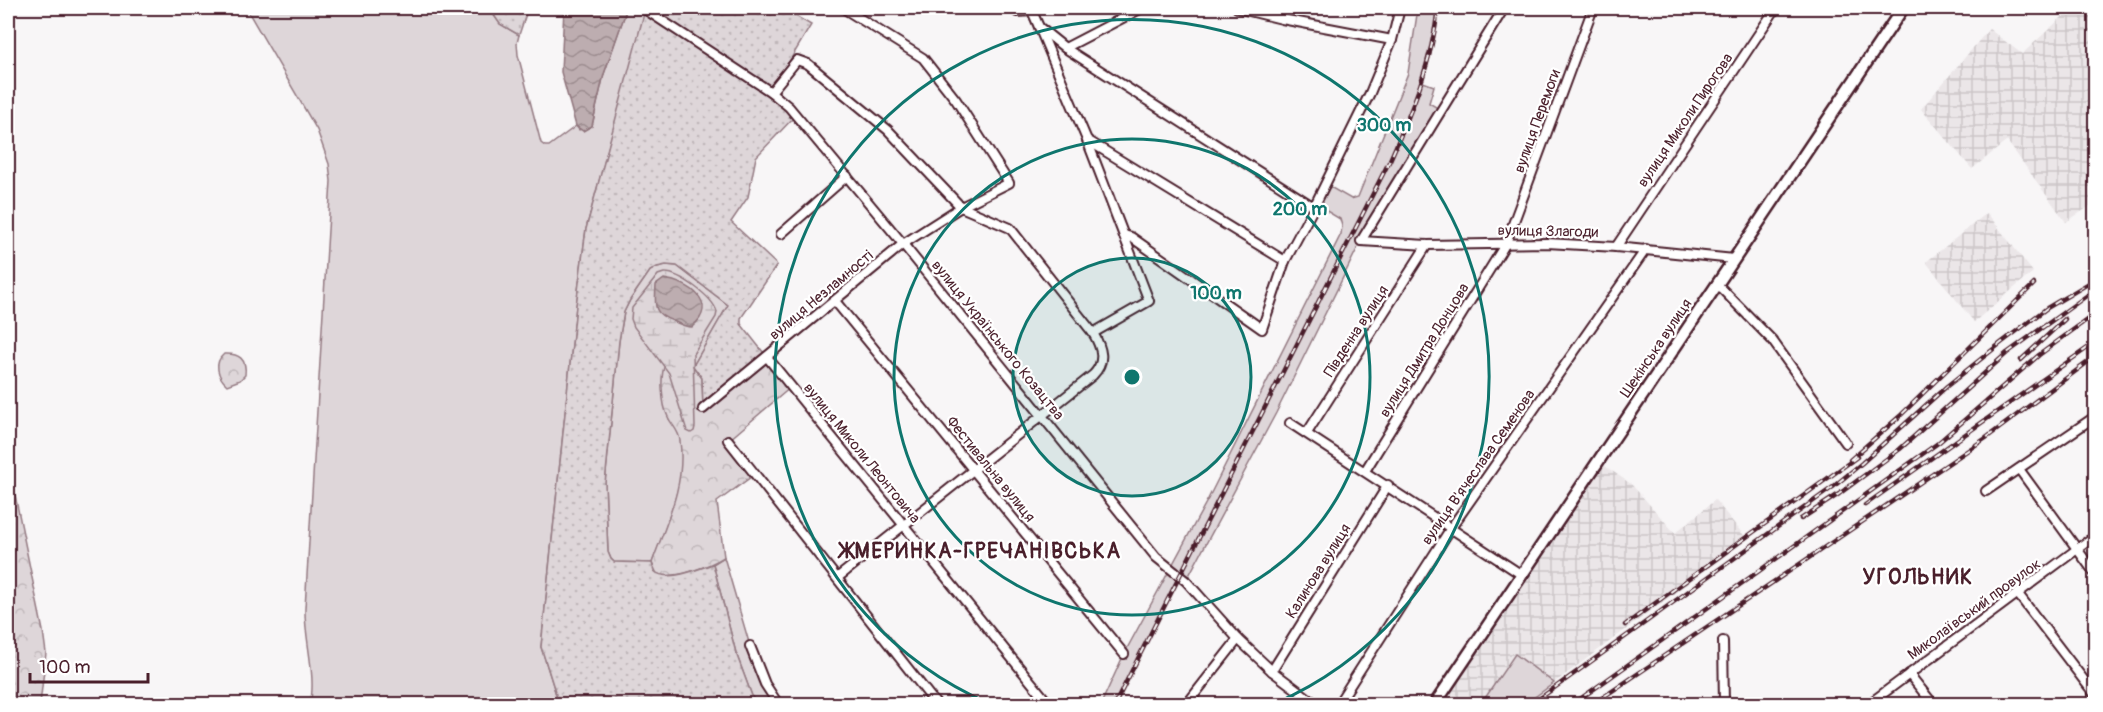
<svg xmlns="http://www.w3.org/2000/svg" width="2103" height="712" font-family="Pangolin,sans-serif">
	<defs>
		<pattern id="industrial-grid" width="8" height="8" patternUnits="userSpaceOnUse" patternTransform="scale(1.5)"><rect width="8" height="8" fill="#ebe6e8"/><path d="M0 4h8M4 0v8" fill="none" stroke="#cbc5c7"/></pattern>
		<pattern id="forest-crowns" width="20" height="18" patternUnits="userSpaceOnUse" patternTransform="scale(1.5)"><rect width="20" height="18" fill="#ded6d9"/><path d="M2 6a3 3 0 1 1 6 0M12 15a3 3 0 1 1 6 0" fill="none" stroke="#c0b7ba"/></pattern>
		<pattern id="wetland-marsh" width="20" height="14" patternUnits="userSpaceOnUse" patternTransform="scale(1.5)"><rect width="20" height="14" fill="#ded6d9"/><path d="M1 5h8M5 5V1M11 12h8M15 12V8" fill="none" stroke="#c0b7ba"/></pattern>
		<pattern id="garden-dots" width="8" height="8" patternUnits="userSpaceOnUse" patternTransform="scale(1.5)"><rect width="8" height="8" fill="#ded6d9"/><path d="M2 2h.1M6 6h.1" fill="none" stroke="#c0b7ba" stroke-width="1.8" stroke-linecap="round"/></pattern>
		<pattern id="water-waves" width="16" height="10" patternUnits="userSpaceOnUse" patternTransform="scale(1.5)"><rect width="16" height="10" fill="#bdadb0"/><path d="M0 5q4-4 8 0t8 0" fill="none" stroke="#9c8c8f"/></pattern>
	</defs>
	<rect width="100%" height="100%" fill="#f8f6f7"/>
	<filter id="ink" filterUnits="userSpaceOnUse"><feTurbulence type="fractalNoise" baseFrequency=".0167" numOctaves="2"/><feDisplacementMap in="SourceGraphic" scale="12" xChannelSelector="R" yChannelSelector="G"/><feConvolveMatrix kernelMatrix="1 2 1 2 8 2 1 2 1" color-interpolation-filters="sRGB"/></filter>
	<g filter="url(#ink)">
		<g fill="url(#industrial-grid)">
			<path d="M2072,8H2095L2096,202L2066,222L2007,141L1972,169L1921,109L1989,29L2022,54Z"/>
			<path d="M1987,213L2033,272L1974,322L1926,262Z"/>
			<path d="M1602,464L1631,484L1675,533L1715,500L1747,539L1554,683L1515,654L1481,704H1464L1447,693Z"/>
		</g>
		<g fill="#ded6d9" stroke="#947a82" stroke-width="1.5">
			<path d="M246,8H489L500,24L519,35L517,43L518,55L541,143L545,146H549L576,126L579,130L592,126L604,74L625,14L624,8H643L646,10L586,229L576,306L541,647L559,704H310C317,677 304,638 305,608L331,181L329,164L317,130Z"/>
			<path d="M1418,8H1438L1431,54L1423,82L1434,86L1429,103L1441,110L1361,241L1276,413L1186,581L1180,576L1114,704H1101L1124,654L1208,499L1341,234L1342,226L1340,219L1315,204L1325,184L1351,199L1358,197L1408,73Z"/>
			<path d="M666,265L677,266L728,305L693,366L669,419C702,450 665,528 652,563L614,562L611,559L608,552L605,483L619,341L624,312L630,300L650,271L657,267Z"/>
			<path d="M724,557L750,646L778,704H755L736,653L713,564Z"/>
			<path d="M1515,654L1554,683L1525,704H1481Z"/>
		</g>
		<g fill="url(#forest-crowns)" stroke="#947a82" stroke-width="1.5">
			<path d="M224,354C239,353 247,359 245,375L240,380L227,385C218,377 213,363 224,354Z"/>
			<path d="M767,357L791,387L729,440L755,474L717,502L724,557C710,566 673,580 657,574L652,563C666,523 686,485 680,441C679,430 672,426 668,417C662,405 659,374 666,363L693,366L702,378L703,408Z"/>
			<path d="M8,461L43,631L46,653L40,704H8Z"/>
		</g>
		<path fill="url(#wetland-marsh)" stroke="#947a82" stroke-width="1.5" d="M664,273C679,272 713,297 717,312L716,317L693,354L695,427L694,431L691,433L687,431L669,373L634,327L631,319L632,308L658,275Z"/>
		<g fill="url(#garden-dots)" stroke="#947a82" stroke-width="1.5">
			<path d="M489,8H528L519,35L500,24Z"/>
			<path d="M644,8H782L811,25L771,92L796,115L756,157L748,197L731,222L777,265L741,318V324L767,357L703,409L702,378L693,366L728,305L677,266L666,265L657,267L650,271L630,300L624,312L619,341L605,483L608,552L611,559L614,562L652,563L654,571C668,583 697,569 713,564L736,653L755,704H559L541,647L576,306L586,229L645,10Z"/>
		</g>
		<g fill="url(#water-waves)" stroke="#8f747b" stroke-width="1.5">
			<path d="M564,8H624L625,14L604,74L593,121L592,126L583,131L576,126L561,72Z"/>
			<path d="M664,279C689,282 720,303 692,327C685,327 679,324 673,321C652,314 655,305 656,285Z"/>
		</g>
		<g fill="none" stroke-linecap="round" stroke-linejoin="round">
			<g stroke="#4a1f2b" stroke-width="12">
				<g id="street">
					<path d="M1013,8L1017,12L1032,11L1033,8"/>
					<path d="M1237,8L1282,19L1392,40L1370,93L1314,207"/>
					<path d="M1504,8L1361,241L1427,245L1547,243L1616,247L1734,259"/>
					<path d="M646,10L771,92L789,107L903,244L1156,557L1186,581L1238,639L1272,671L1316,704"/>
					<path d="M1032,11L1039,27L1065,48L1142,8"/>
					<path d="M1039,27L1087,140L1149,301L1093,333"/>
					<path d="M1392,40L1400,8"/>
					<path d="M1065,48L1314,207L1285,261L1087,140"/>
					<path d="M771,92L797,60L808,64L888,130L961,207L1010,228L1093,333C1102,348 1106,362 1093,375L837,578"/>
					<path d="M781,234L847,176"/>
					<path d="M1124,235L1131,237L1262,329L1285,261"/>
					<path d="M1616,247L1776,8"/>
					<path d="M1717,284L1772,340L1846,443"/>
					<path d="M835,301L1124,654"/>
					<path d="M767,357L1049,704"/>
					<path d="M703,409L903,244L961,207L1009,183L956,100L923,58L843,8"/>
					<path d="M1290,423L1522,575"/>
					<path d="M1307,433L1427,245"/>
					<path d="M728,440L936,704"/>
					<path d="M2019,469L2096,575"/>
					<path d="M1365,471L1506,243L1593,8"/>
					<path d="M1986,491L2096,416"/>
					<path d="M2018,594L2096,696"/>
					<path d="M1723,641L1724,704"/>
					<path d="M750,646L765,684L778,704"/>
					<path d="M1272,671L1388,485"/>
					<path d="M1909,674L1933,704"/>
					<path d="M1187,704L1238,639"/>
					<path d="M1338,704L1451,528L1646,249"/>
					<path d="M1869,704L2096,535"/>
				</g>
			</g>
			<g stroke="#4a1f2b" stroke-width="15">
				<path id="secondary" d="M1435,704L1903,8"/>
			</g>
			<use href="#street" stroke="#fff" stroke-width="8"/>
			<use href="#secondary" stroke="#fff" stroke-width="10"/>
			<g stroke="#4a1f2b" stroke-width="4.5">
				<g id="rail">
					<path d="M2021,360L2065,319"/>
					<path d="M1850,460L1900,416L2034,284"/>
					<path d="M1865,505L2096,342"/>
					<path d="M1801,519L1839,494L1900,449L2007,353L2096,289"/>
					<path d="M1625,625L1857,457"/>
					<path d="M1115,704L1390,160C1412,110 1432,62 1438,8"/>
					<path d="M1532,704L1833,487L1862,463L1947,386L2001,343L2047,308L2096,279"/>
					<path d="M1573,704L1938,443L2039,355L2096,313"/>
					<path d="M1593,704L1986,438L2096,356"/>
				</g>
			</g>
			<use href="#rail" stroke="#fff" stroke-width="2" stroke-dasharray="7" stroke-linecap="butt"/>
		</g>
	</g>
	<circle cx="1132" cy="377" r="119" fill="#0f766e" fill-opacity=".12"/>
	<g fill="none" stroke="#0f766e" stroke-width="3">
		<circle cx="1132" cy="377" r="119"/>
		<circle cx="1132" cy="377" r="238"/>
		<path d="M990 704A357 357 0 1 1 1274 704"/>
	</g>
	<g text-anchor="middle" stroke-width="4.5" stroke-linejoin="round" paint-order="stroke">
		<g font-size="15" fill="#4a1f2b" stroke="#fff">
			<text transform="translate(1685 120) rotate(-56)" y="5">вулиця Миколи Пирогова</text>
			<text transform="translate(1537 121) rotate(-70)" y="5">вулиця Перемоги</text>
			<text transform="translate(1548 231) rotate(1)" y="5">вулиця Злагоди</text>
			<text transform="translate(821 295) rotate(-40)" y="5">вулиця Незламності</text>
			<text transform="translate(1356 331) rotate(-57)" y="5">Південна вулиця</text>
			<text transform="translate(998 340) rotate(51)" y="5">вулиця Українського Козацтва</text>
			<text transform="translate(1656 348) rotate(-56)" y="5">Шекінська вулиця</text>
			<text transform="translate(1424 350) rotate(-58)" y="5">вулиця Дмитра Донцова</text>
			<text transform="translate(862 453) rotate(51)" y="5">вулиця Миколи Леонтовича</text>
			<text transform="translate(1478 467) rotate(-55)" y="5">вулиця В'ячеслава Семенова</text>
			<text transform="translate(991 469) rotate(51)" y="5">Фестивальна вулиця</text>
			<text transform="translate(1318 571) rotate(-58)" y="5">Калинова вулиця</text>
			<text transform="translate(1974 609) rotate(-36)" y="5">Миколаївський провулок</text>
		</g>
		<g font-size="21" font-weight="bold" letter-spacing="1.5" fill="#4a1f2b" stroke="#fff">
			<text x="981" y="558">ЖМЕРИНКА-ГРЕЧАНІВСЬКА</text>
			<text x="1918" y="584">УГОЛЬНИК</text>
		</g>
	</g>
	<circle cx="1132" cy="377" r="9" fill="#0f766e" stroke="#fff" stroke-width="3"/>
	<g font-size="18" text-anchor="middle" font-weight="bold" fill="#0f766e" stroke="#fff" stroke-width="4.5" stroke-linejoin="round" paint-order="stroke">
		<text x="1384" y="131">300 m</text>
		<text x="1300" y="215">200 m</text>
		<text x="1216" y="299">100 m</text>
	</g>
	<rect width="2103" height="712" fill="none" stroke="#fff" stroke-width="30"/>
	<rect x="15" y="15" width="2073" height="682" fill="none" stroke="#4a1f2b" stroke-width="2" filter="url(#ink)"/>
	<path d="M30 673v9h118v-9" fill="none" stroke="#4a1f2b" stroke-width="3"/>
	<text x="39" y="673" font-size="18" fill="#4a1f2b" stroke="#ffffff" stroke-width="4.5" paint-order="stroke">100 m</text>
</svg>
